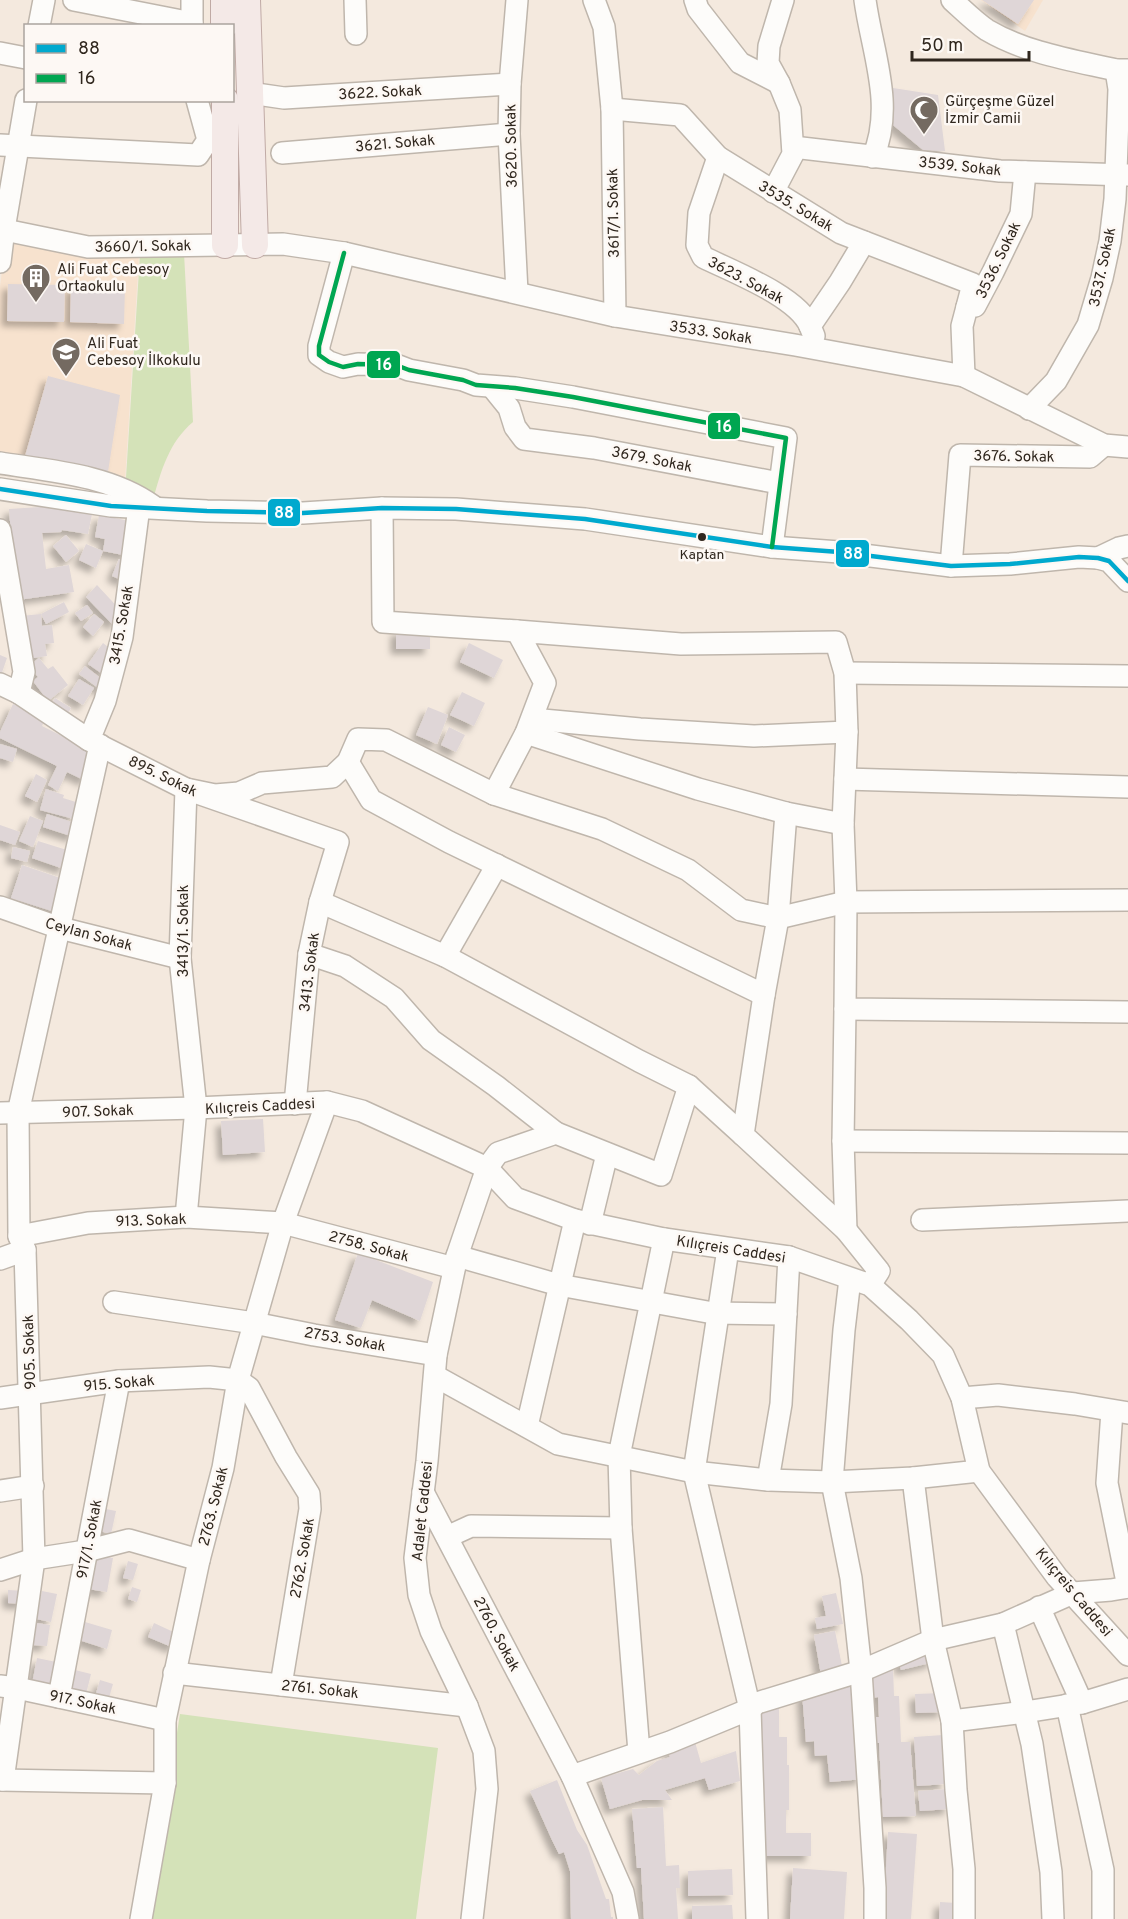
<svg xmlns="http://www.w3.org/2000/svg" width="1128" height="1919" font-family="Overpass,sans-serif">
	<defs>
		<filter id="shadow"><feDropShadow dx="-5.5" dy="5.5" stdDeviation="3" flood-color="#0004"/></filter>
	</defs>
	<rect width="100%" height="100%" fill="#f4e9de"/>
	<g fill="#f7e2ce">
		<path d="M981,0H1043L1025,31Z"/>
		<path d="M6,238L139,255L124,496L0,470V287Z"/>
	</g>
	<g fill="#d4e2b8">
		<path d="M184,253L193,422C169,442 161,471 153,500L125,494L140,254Z"/>
		<path d="M180,1714L438,1748L416,1919H147Z"/>
	</g>
	<g fill="#dfd6d7" filter="url(#shadow)">
		<path d="M982,0H1034L1018,24Z"/>
		<path d="M893,88L938,95L945,151L923,150L887,120Z"/>
		<path d="M8,284L65,285L64,322L7,321Z"/>
		<path d="M71,286L125,287L124,324L70,322Z"/>
		<path d="M48,376L120,395L107,478L25,456Z"/>
		<path d="M40,507L65,509L92,514L88,534L62,530L61,532L42,533L46,569L69,565L74,592L18,600L13,559L9,509Z"/>
		<path d="M99,515L135,522L128,556L103,551L96,568L79,560L86,544L103,551L105,539L95,537Z"/>
		<path d="M66,535L79,551L66,562L53,546Z"/>
		<path d="M119,559L130,564L126,582L112,576Z"/>
		<path d="M97,585L123,613L113,625L86,597Z"/>
		<path d="M64,602L69,612L46,624L41,614Z"/>
		<path d="M87,605L93,613L81,621L75,613Z"/>
		<path d="M41,614L42,626L52,625L54,643L45,644L47,656L27,659L21,616Z"/>
		<path d="M94,614L104,622L93,636L83,627Z"/>
		<rect x="396" y="630" width="34" height="19"/>
		<path d="M103,643L117,654L104,675L88,664Z"/>
		<path d="M469,643L503,660L494,678L460,662Z"/>
		<path d="M0,655L7,658L0,678Z"/>
		<path d="M39,658L48,669L53,666L68,685L48,701L33,681L38,677L29,666Z"/>
		<path d="M85,666L108,684L104,692L79,674Z"/>
		<path d="M79,679L94,688L83,705L68,696Z"/>
		<path d="M462,692L485,703L474,726L450,715Z"/>
		<path d="M55,698L71,708L66,716L50,707Z"/>
		<path d="M13,704L45,719L42,726L96,753L86,781L67,772L58,791L48,785L57,766L0,738V732Z"/>
		<path d="M428,707L448,715L437,744L416,735Z"/>
		<path d="M449,727L465,735L456,752L441,745Z"/>
		<path d="M0,744L17,749L13,762L0,758Z"/>
		<path d="M36,774L47,780L37,802L25,796Z"/>
		<path d="M46,789L64,795L63,798L79,803L74,819L40,810Z"/>
		<path d="M47,814L78,824L74,837L43,827Z"/>
		<path d="M30,816L43,821L33,847L19,841Z"/>
		<path d="M0,825L20,832L15,845L0,840Z"/>
		<path d="M38,841L70,851L64,869L32,858Z"/>
		<path d="M13,847L30,851L27,862L11,858Z"/>
		<path d="M22,865L69,881L58,913L11,898Z"/>
		<path d="M263,1119L265,1152L223,1155L221,1121Z"/>
		<path d="M358,1253L433,1282L420,1321L372,1300L361,1328L335,1320Z"/>
		<path d="M101,1508L116,1511L111,1534L96,1530Z"/>
		<path d="M95,1555L113,1558L107,1592L88,1589Z"/>
		<path d="M128,1561L138,1564L133,1580L123,1578Z"/>
		<path d="M132,1587L141,1590L137,1602L128,1599Z"/>
		<path d="M8,1590L26,1591L25,1604L8,1603Z"/>
		<path d="M42,1591L57,1594L51,1622L36,1619Z"/>
		<path d="M836,1593L843,1624L817,1629L815,1618L826,1616L822,1596Z"/>
		<path d="M85,1622L112,1630L107,1649L79,1640Z"/>
		<path d="M36,1623L50,1625L47,1646L33,1645Z"/>
		<path d="M154,1623L180,1635L174,1648L148,1637Z"/>
		<path d="M835,1631L843,1671L821,1675L814,1635Z"/>
		<path d="M931,1651L934,1662L901,1670L898,1659Z"/>
		<path d="M37,1658L61,1663L57,1689L32,1684Z"/>
		<path d="M893,1668L894,1696H899L901,1742H910L916,1816L883,1817L879,1743H876L875,1717H879L878,1697L872,1698L870,1670Z"/>
		<path d="M71,1669L91,1674L86,1694L66,1690Z"/>
		<path d="M100,1680L113,1684L108,1701L95,1697Z"/>
		<path d="M853,1683L863,1779L830,1782L827,1755L815,1756L814,1741L806,1742L802,1693Z"/>
		<path d="M943,1693L944,1712L916,1713L915,1694Z"/>
		<path d="M759,1708H779V1737H787V1765H789V1810H786V1833H811V1856H758Z"/>
		<path d="M943,1735L946,1784L917,1786L914,1737Z"/>
		<path d="M695,1742L701,1763L736,1751L740,1781L709,1790L705,1778L665,1790L672,1800H642L610,1809L601,1778L633,1769L639,1775L657,1761L670,1757L668,1750Z"/>
		<path d="M557,1780L577,1830L587,1845L606,1899H609L611,1917H613V1919H571L570,1871L564,1852L559,1854L552,1840L530,1791Z"/>
		<path d="M949,1789L950,1809L920,1811L918,1791Z"/>
		<path d="M663,1807L666,1866L679,1865L680,1888H676L678,1919H644L641,1868H637L632,1809Z"/>
		<path d="M888,1832L917,1834L911,1919H883Z"/>
		<path d="M793,1868L847,1872L844,1919H790Z"/>
		<path d="M732,1869L733,1895L688,1896V1871Z"/>
		<path d="M940,1902L956,1903L955,1919H939Z"/>
		<path d="M732,1905L733,1919H692V1906Z"/>
	</g>
	<g fill="none" stroke-linecap="round" stroke-linejoin="round">
		<g stroke="#bfb6ac" stroke-width="24">
			<g id="minor">
				<path d="M74,0L192,23"/>
				<path d="M192,0V26"/>
				<path d="M355,0L356,34"/>
				<path d="M594,0L604,27L612,109L615,316"/>
				<path d="M695,0L698,9L740,63L779,83"/>
				<path d="M865,0C872,52 895,105 873,157"/>
				<path d="M952,0C963,10 975,22 987,30C1026,53 1072,60 1116,70H1127"/>
				<path d="M39,26L44,0"/>
				<path d="M0,53L26,58"/>
				<path d="M250,93L284,98L510,84"/>
				<path d="M612,109L680,115L718,157L841,233L973,284L967,307"/>
				<path d="M0,145L198,155L208,140L197,100"/>
				<path d="M793,147L1000,171L1127,175"/>
				<path d="M282,153L509,134"/>
				<path d="M718,157L699,213L697,245L703,257C733,272 797,296 810,326"/>
				<path d="M773,192L793,154L790,110L779,83L768,63L769,46L783,0"/>
				<path d="M0,229L88,247L283,244L344,253L615,316L795,345L964,376L1104,445L1128,447"/>
				<path d="M344,253L319,346V355L329,362L343,367L358,364L396,365L409,370L463,380L476,385L515,388L573,397L786,438L772,547"/>
				<path d="M0,262L4,229L26,100"/>
				<path d="M517,292L509,134L510,84L517,0"/>
				<path d="M814,336L810,326L840,282L864,242"/>
				<path d="M964,376L962,326L967,307L975,306L993,272L1021,214L1025,172"/>
				<path d="M492,387L509,408L515,427L524,439L594,448L779,483"/>
				<path d="M1029,409L1056,381L1088,325L1102,278L1110,241L1115,199L1119,89L1116,70"/>
				<path d="M0,463C52,471 110,475 153,506"/>
				<path d="M0,489L111,506L207,511L303,513L382,508L456,509L585,519L772,547L839,552L951,566L1010,564L1079,557L1098,558L1109,561L1128,581"/>
				<path d="M382,508L383,622L517,631"/>
				<path d="M0,530L24,672L19,693"/>
				<path d="M1098,558L1119,548L1128,546"/>
				<path d="M951,566L960,455L1090,457L1104,445"/>
				<path d="M845,673L1128,676"/>
				<path d="M0,684L19,693L89,740L186,789L338,842L320,902L309,954L295,1104"/>
				<path d="M532,719L640,729L754,736L847,732"/>
				<path d="M526,733L698,789L786,813L778,918L764,995L743,1135L846,1230L879,1271L870,1285"/>
				<path d="M89,740L105,701L122,637L139,507"/>
				<path d="M348,762L371,800L449,842L764,995"/>
				<path d="M845,779L1128,787"/>
				<path d="M494,794L526,733L545,683L517,631L681,644L836,642L845,673L847,732L843,824L846,902L845,1009L1128,1012"/>
				<path d="M786,813L843,824"/>
				<path d="M320,902L445,956L639,1061L689,1086L743,1135"/>
				<path d="M0,907L60,928L180,958"/>
				<path d="M309,954L345,966L394,998L431,1040L496,1086L556,1133"/>
				<path d="M445,956L497,865"/>
				<path d="M845,1009L843,1141L846,1230"/>
				<path d="M0,1113L196,1108L327,1102L362,1111L487,1168L515,1198L575,1220L664,1239L789,1257L870,1285L909,1320L943,1355L962,1398L979,1471L1057,1577L1128,1655"/>
				<path d="M843,1141L1128,1143"/>
				<path d="M186,1217L196,1108L180,958L186,789L215,795L239,793L262,783L332,777L348,762L358,739L386,740L494,794L602,829L688,870L741,910L778,918L846,902L1128,900"/>
				<path d="M922,1220L1128,1211"/>
				<path d="M590,1224L607,1154"/>
				<path d="M19,1236L88,1223L186,1217L283,1223L454,1268"/>
				<path d="M728,1249L694,1472L750,1709L757,1919"/>
				<path d="M457,1256L559,1285L713,1313L786,1314"/>
				<path d="M0,1259L25,1250"/>
				<path d="M850,1279L844,1330L832,1482L851,1578L861,1671L875,1888V1919"/>
				<path d="M114,1302L254,1323L314,1335L436,1355"/>
				<path d="M435,1376L558,1444L694,1472L768,1480L832,1482L913,1478L979,1471"/>
				<path d="M0,1398L119,1381L209,1377L238,1380L249,1388L286,1457L309,1494L310,1509L281,1685"/>
				<path d="M962,1398L998,1395L1075,1404L1128,1413"/>
				<path d="M1112,1411L1107,1483L1128,1587"/>
				<path d="M527,1426L575,1220"/>
				<path d="M913,1478L933,1640L952,1721L956,1790L964,1869V1919"/>
				<path d="M768,1480L781,1404L789,1257"/>
				<path d="M0,1491L33,1486"/>
				<path d="M423,1492L572,1776L623,1892L628,1919"/>
				<path d="M447,1537L471,1526L621,1528"/>
				<path d="M0,1570L34,1559L86,1551L129,1540L199,1560"/>
				<path d="M1003,1624L1032,1744L1051,1872L1053,1919"/>
				<path d="M174,1673L467,1706"/>
				<path d="M0,1686L17,1688L165,1720"/>
				<path d="M59,1697L119,1381"/>
				<path d="M1082,1703L1128,1689"/>
				<path d="M1067,1705L1103,1870V1919"/>
				<path d="M952,1721L1025,1712L1082,1703L1039,1607"/>
				<path d="M639,1752L621,1528L619,1456L664,1239"/>
				<path d="M572,1776L670,1742L750,1709L757,1703L861,1671L933,1640L1003,1624L1073,1593L1111,1590L1128,1587"/>
				<path d="M0,1780L165,1783"/>
				<path d="M3,1780L34,1559L25,1250L19,1236L18,1113L100,745"/>
				<path d="M141,1919L165,1783V1720L199,1560L223,1468L238,1380L283,1223L327,1102"/>
				<path d="M472,1919L487,1789L484,1751L467,1706L431,1631L419,1595L415,1558L427,1461L436,1355L457,1256L487,1168L498,1153L556,1133L661,1175L689,1086"/>
			</g>
		</g>
		<g stroke="#c0aaa5" stroke-width="28">
			<g id="major">
				<path d="M224,0V26"/>
				<path d="M247,0L255,245"/>
				<path d="M225,245V100"/>
			</g>
		</g>
		<use href="#minor" stroke="#fdfcfa" stroke-width="21"/>
		<use href="#major" stroke="#f4e9e7" stroke-width="26"/>
		<g stroke="#fdf8f4" stroke-width="9">
			<path id="bus-1" d="M0,489L111,506L207,511L303,513L382,508L456,509L585,519L772,547L839,552L951,566L1010,564L1079,557L1098,558L1109,561L1128,581"/>
		</g>
		<g stroke="#fdf8f4" stroke-width="9">
			<path id="bus-2" d="M344,253L319,346V355L329,362L343,367L358,364L396,365L409,370L463,380L476,385L515,388L573,397L786,438L772,547"/>
		</g>
		<use href="#bus-1" stroke="#00a9ce" stroke-width="4.5"/>
		<use href="#bus-2" stroke="#00a651" stroke-width="4.5"/>
	</g>
	<defs>
		<g id="mosque-pin" transform="scale(1.5)"><path d="M0 17L-7.5 6A9.5 9.5 0 1 1 7.5 6Z" fill="#746a61" stroke="#fdf8f4"/><path d="M3.5-4.9A6 6 0 1 0 3.5 4.9A5 5 0 1 1 3.5-4.9Z" fill="#fff"/></g>
		<g id="building-pin" transform="scale(1.5)"><path d="M0 17L-7.5 6A9.5 9.5 0 1 1 7.5 6Z" fill="#746a61" stroke="#fdf8f4"/><path d="M-4-6H4V6H1V3H-1V6H-4ZM-2.5-4.3h1.7v1.8h-1.7ZM.8-4.3h1.7v1.8H.8ZM-2.5-1h1.7V.8h-1.7ZM.8-1h1.7V.8H.8Z" fill="#fff"/></g>
		<g id="school-pin" transform="scale(1.5)"><path d="M0 17L-7.5 6A9.5 9.5 0 1 1 7.5 6Z" fill="#746a61" stroke="#fdf8f4"/><path d="M0-5L7-2L0 1L-7-2ZM-4 1L0 2.5L4 1V4Q0 6-4 4Z" fill="#fff"/></g>
	</defs>
	<g fill-rule="evenodd">
		<use href="#mosque-pin" x="924" y="110"/>
		<use href="#building-pin" x="36" y="278"/>
		<use href="#school-pin" x="66" y="352"/>
	</g>
	<circle fill="#2f261d" stroke="#fdf8f4" stroke-width="2" cx="702" cy="537" r="5"/>
	<g text-anchor="middle" stroke-width="5" stroke-linejoin="round" paint-order="stroke">
		<g font-size="14" fill="#2f261d" stroke="#fdf8f4">
			<text x="702" y="559">Kaptan</text>
		</g>
		<g font-size="15" fill="#2f261d" stroke="#fdf8f4">
			<text transform="translate(380 92) rotate(-3)" y="5">3622. Sokak</text>
			<text transform="translate(395 143) rotate(-5)" y="5">3621. Sokak</text>
			<text transform="translate(511 146) rotate(-91)" y="5">3620. Sokak</text>
			<text transform="translate(960 166) rotate(6)" y="5">3539. Sokak</text>
			<text transform="translate(796 206) rotate(31)" y="5">3535. Sokak</text>
			<text transform="translate(613 213) rotate(-91)" y="5">3617/1. Sokak</text>
			<text transform="translate(143 246) rotate(-1)" y="5">3660/1. Sokak</text>
			<text transform="translate(998 260) rotate(-64)" y="5">3536. Sokak</text>
			<text transform="translate(1102 267) rotate(-78)" y="5">3537. Sokak</text>
			<text transform="translate(746 280) rotate(28)" y="5">3623. Sokak</text>
			<text transform="translate(711 332) rotate(9)" y="5">3533. Sokak</text>
			<text transform="translate(1014 456) rotate(1)" y="5">3676. Sokak</text>
			<text transform="translate(652 459) rotate(11)" y="5">3679. Sokak</text>
			<text transform="translate(121 625) rotate(-80)" y="5">3415. Sokak</text>
			<text transform="translate(163 776) rotate(26)" y="5">895. Sokak</text>
			<text transform="translate(183 931) rotate(-90)" y="5">3413/1. Sokak</text>
			<text transform="translate(89 934) rotate(15)" y="5">Ceylan Sokak</text>
			<text transform="translate(309 972) rotate(-83)" y="5">3413. Sokak</text>
			<text transform="translate(260 1106) rotate(-3)" y="5">Kılıçreis Caddesi</text>
			<text transform="translate(98 1111) rotate(-2)" y="5">907. Sokak</text>
			<text transform="translate(151 1220) rotate(-2)" y="5">913. Sokak</text>
			<text transform="translate(369 1246) rotate(15)" y="5">2758. Sokak</text>
			<text transform="translate(731 1249) rotate(9)" y="5">Kılıçreis Caddesi</text>
			<text transform="translate(345 1339) rotate(10)" y="5">2753. Sokak</text>
			<text transform="translate(29 1352) rotate(-92)" y="5">905. Sokak</text>
			<text transform="translate(119 1383) rotate(-5)" y="5">915. Sokak</text>
			<text transform="translate(213 1506) rotate(-76)" y="5">2763. Sokak</text>
			<text transform="translate(422 1511) rotate(-84)" y="5">Adalet Caddesi</text>
			<text transform="translate(89 1539) rotate(-79)" y="5">917/1. Sokak</text>
			<text transform="translate(302 1558) rotate(-80)" y="5">2762. Sokak</text>
			<text transform="translate(1074 1592) rotate(50)" y="5">Kılıçreis Caddesi</text>
			<text transform="translate(497 1634) rotate(62)" y="5">2760. Sokak</text>
			<text transform="translate(320 1689) rotate(6)" y="5">2761. Sokak</text>
			<text transform="translate(83 1702) rotate(12)" y="5">917. Sokak</text>
		</g>
		<g font-size="15" fill="#2f261d" stroke="#fdf8f4" text-anchor="start">
			<text x="945" y="106">Gürçeşme Güzel<tspan x="945" dy="17">İzmir Camii</tspan></text>
			<text x="57" y="274">Ali Fuat Cebesoy<tspan x="57" dy="17">Ortaokulu</tspan></text>
			<text x="87" y="348">Ali Fuat<tspan x="87" dy="17">Cebesoy İlkokulu</tspan></text>
		</g>
	</g>
	<g stroke="#fdf8f4" stroke-width="2">
		<rect x="366" y="350" width="35" height="29" rx="6" fill="#00a651"/>
		<rect x="707" y="412" width="34" height="28" rx="6" fill="#00a651"/>
		<rect x="267" y="498" width="34" height="29" rx="6" fill="#00a9ce"/>
		<rect x="835" y="539" width="35" height="29" rx="6" fill="#00a9ce"/>
	</g>
	<g font-size="16" text-anchor="middle" font-weight="bold" fill="#fff">
		<text x="384" y="370">16</text>
		<text x="724" y="432">16</text>
		<text x="284" y="518">88</text>
		<text x="853" y="559">88</text>
	</g>
	<rect x="24" y="24" width="210" height="78" fill="#fdf8f4" stroke="#aba49e" stroke-width="1.5"/>
	<rect x="36" y="44" width="30" height="9" fill="#00a9ce" stroke="#aba49e" stroke-width="1.5"/>
	<text x="78" y="54" font-size="18" fill="#2f261d">88</text>
	<rect x="36" y="74" width="30" height="9" fill="#00a651" stroke="#aba49e" stroke-width="1.5"/>
	<text x="78" y="84" font-size="18" fill="#2f261d">16</text>
	<path d="M912 51v9h117v-9" fill="none" stroke="#2f261d" stroke-width="3"/>
	<text x="921" y="51" font-size="18" fill="#2f261d" stroke="#fdf8f4" stroke-width="4.5" paint-order="stroke">50 m</text>
</svg>
